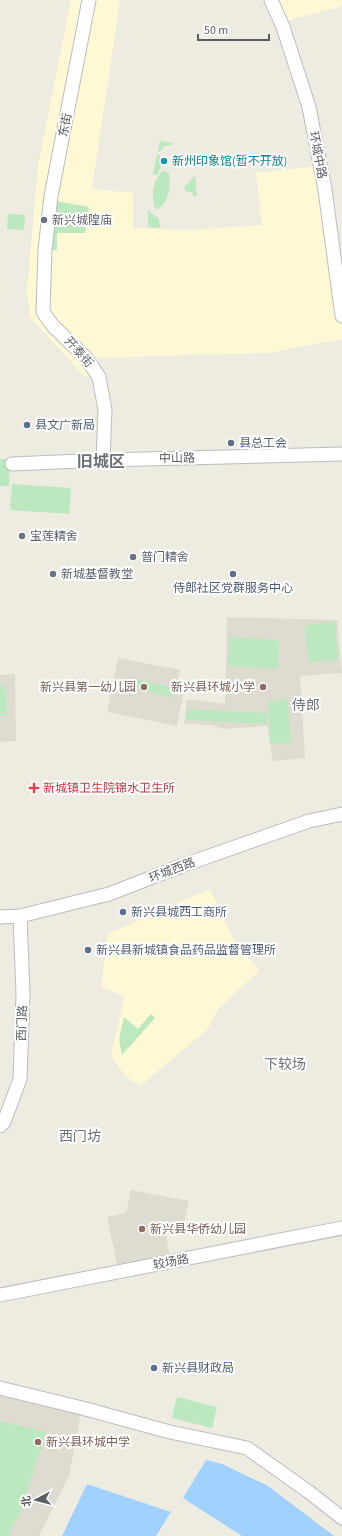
<svg xmlns="http://www.w3.org/2000/svg" width="342" height="1536" font-family="'Source Sans 3','Noto Sans SC',sans-serif">
	<rect width="100%" height="100%" fill="#eeece1"/>
	<g fill="#fff8d5">
		<path d="M71,0H120L92,189L133,193V228L190,230L262,225L256,173L320,166L342,316V339L268,353L87,358L95,371L86,378L30,317L27,290L38,166Z"/>
		<path d="M271,0H342V4L339,7L281,22Z"/>
		<path d="M210,889L234,940L259,971L218,1009L207,1030L140,1086L126,1077L111,1055L125,996L101,987L108,934Z"/>
	</g>
	<g fill="#dedbd0">
		<path d="M227,617L337,620L342,673L300,676L305,758L273,761L267,726L223,729L212,725L184,724L187,699L225,704Z"/>
		<path d="M118,658L180,670L175,694L183,695L177,726L107,712Z"/>
		<path d="M15,674L16,741L0,742V675Z"/>
		<path d="M131,1190L189,1201L183,1227L165,1231L170,1257L118,1268L107,1217L126,1213Z"/>
		<path d="M0,1388L82,1408L69,1476L39,1536H0Z"/>
	</g>
	<g fill="#bbe8be">
		<path d="M160,141L173,143L172,145L164,146L160,152H158Z"/>
		<path d="M157,155H160L161,166L157,175L153,174Z"/>
		<path d="M162,171L168,172C173,182 168,206 157,209L155,208C151,195 153,182 162,171Z"/>
		<path d="M194,176H195L197,196H194L192,192L185,191L184,187L193,178Z"/>
		<path d="M51,200L89,207L85,233H57V250H45Z"/>
		<path d="M148,210L159,219L160,228L148,227Z"/>
		<path d="M8,214L25,215L24,230L7,229Z"/>
		<path d="M0,459H10L9,486H0Z"/>
		<path d="M12,484L71,488L69,514L10,510Z"/>
		<path d="M335,622L338,660L308,662L305,625Z"/>
		<path d="M230,637L279,640L278,669L228,666Z"/>
		<path d="M136,679L173,688L171,697L134,688Z"/>
		<path d="M0,686H6L7,715H0Z"/>
		<path d="M288,700L291,743L271,744L268,701Z"/>
		<path d="M187,709L267,713V724L186,720Z"/>
		<path d="M151,1014L155,1018L122,1055L119,1039L124,1017L138,1029Z"/>
		<path d="M177,1397L217,1407L212,1428L172,1418Z"/>
		<path d="M0,1421L46,1432L21,1510L9,1536H0Z"/>
	</g>
	<g fill="#a0d1ff">
		<path d="M206,1460L222,1464L268,1486L334,1536H242L183,1498Z"/>
		<path d="M87,1484L171,1512L156,1536H62Z"/>
	</g>
	<g fill="none" stroke-linecap="round" stroke-linejoin="round">
		<g stroke="#b9bcc2" stroke-width="15">
			<g id="minor">
				<path d="M89,0L51,196L45,250L43,312L53,326L86,358L99,377L105,410L103,460"/>
				<path d="M271,0L283,27L309,107L325,190L342,316"/>
				<path d="M12,464L103,460L342,454"/>
				<path d="M0,917L20,916L109,894L184,865L309,821L342,814"/>
				<path d="M0,1126L4,1122L20,1079L23,994L20,916"/>
				<path d="M0,1295L342,1228"/>
				<path d="M0,1388L82,1408L170,1432L247,1448L309,1492L342,1518"/>
			</g>
		</g>
		<use href="#minor" stroke="#fff" stroke-width="13"/>
	</g>
	<circle fill="#0f9aa8" stroke="#fff" stroke-width="1.5" cx="164" cy="161" r="4"/>
	<g fill="#6b7280" stroke="#fff" stroke-width="1.5">
		<circle cx="44" cy="220" r="4"/>
		<circle cx="22" cy="536" r="4"/>
		<circle cx="133" cy="557" r="4"/>
		<circle cx="53" cy="574" r="4"/>
	</g>
	<g fill="#5c6f8a" stroke="#fff" stroke-width="1.5">
		<circle cx="27" cy="425" r="4"/>
		<circle cx="231" cy="443" r="4"/>
		<circle cx="233" cy="574" r="4"/>
		<circle cx="123" cy="912" r="4"/>
		<circle cx="88" cy="950" r="4"/>
		<circle cx="154" cy="1368" r="4"/>
	</g>
	<g fill="#8d6e63" stroke="#fff" stroke-width="1.5">
		<circle cx="144" cy="687" r="4"/>
		<circle cx="263" cy="687" r="4"/>
		<circle cx="142" cy="1229" r="4"/>
		<circle cx="38" cy="1442" r="4"/>
	</g>
	<path fill="#e0444e" stroke="#fff" stroke-width="1.5" d="M32 782h4v4h4v4h-4v4h-4v-4h-4v-4h4z"/>
	<g text-anchor="middle" stroke-width="4" stroke-linejoin="round" paint-order="stroke">
		<g font-size="12" fill="#5a5e64" stroke="#fff">
			<text transform="translate(65 125) rotate(-79)" y="4">东街</text>
			<text transform="translate(318 155) rotate(79)" y="4">环城中路</text>
			<text transform="translate(79 352) rotate(48)" y="4">开泰街</text>
			<text transform="translate(177 458) rotate(-1)" y="4">中山路</text>
			<text transform="translate(172 870) rotate(-21)" y="4">环城西路</text>
			<text transform="translate(22 1023) rotate(-88)" y="4">西门路</text>
			<text transform="translate(171 1262) rotate(-11)" y="4">较场路</text>
		</g>
		<g font-size="12" fill="#0d838f" stroke="#fff" text-anchor="start">
			<text x="172" y="165">新州印象馆(暂不开放)</text>
		</g>
		<g font-size="12" fill="#5b616d" stroke="#fff" text-anchor="start">
			<text x="52" y="224">新兴城隍庙</text>
			<text x="30" y="540">宝莲精舍</text>
			<text x="141" y="561">普门精舍</text>
			<text x="61" y="578">新城基督教堂</text>
		</g>
		<g font-size="12" fill="#4e5e75" stroke="#fff" text-anchor="start">
			<text x="35" y="429">县文广新局</text>
			<text x="239" y="447">县总工会</text>
			<text x="233" y="592" text-anchor="middle">侍郎社区党群服务中心</text>
			<text x="131" y="916">新兴县城西工商所</text>
			<text x="96" y="954">新兴县新城镇食品药品监督管理所</text>
			<text x="162" y="1372">新兴县财政局</text>
		</g>
		<g font-size="12" fill="#785e54" stroke="#fff" text-anchor="end">
			<text x="136" y="691">新兴县第一幼儿园</text>
			<text x="255" y="691">新兴县环城小学</text>
			<text x="150" y="1233" text-anchor="start">新兴县华侨幼儿园</text>
			<text x="46" y="1446" text-anchor="start">新兴县环城中学</text>
		</g>
		<g font-size="12" fill="#be3a42" stroke="#fff" text-anchor="start">
			<text x="43" y="792">新城镇卫生院锦水卫生所</text>
		</g>
		<g font-size="14" fill="#6b7076" stroke="#fff">
			<text x="306" y="710">侍郎</text>
			<text x="285" y="1069">下较场</text>
			<text x="80" y="1141">西门坊</text>
		</g>
		<g font-size="16" font-weight="bold" fill="#6b7076" stroke="#fff">
			<text x="101" y="467">旧城区</text>
		</g>
	</g>
	<g transform="translate(36 1500) rotate(263)" stroke="#ffffff" stroke-width="3" paint-order="stroke">
	<path d="M0-3L7 15L0 10L-7 15Z" fill="#5a5e64"/>
	<text y="-6" font-size="11" font-weight="bold" text-anchor="middle" fill="#5a5e64">北</text>
	</g>
	<path d="M198 34v6h71v-6" fill="none" stroke="#5a5e64" stroke-width="2"/>
	<text x="204" y="34" font-size="12" fill="#5a5e64" stroke="#ffffff" stroke-width="3" paint-order="stroke">50 m</text>
</svg>
